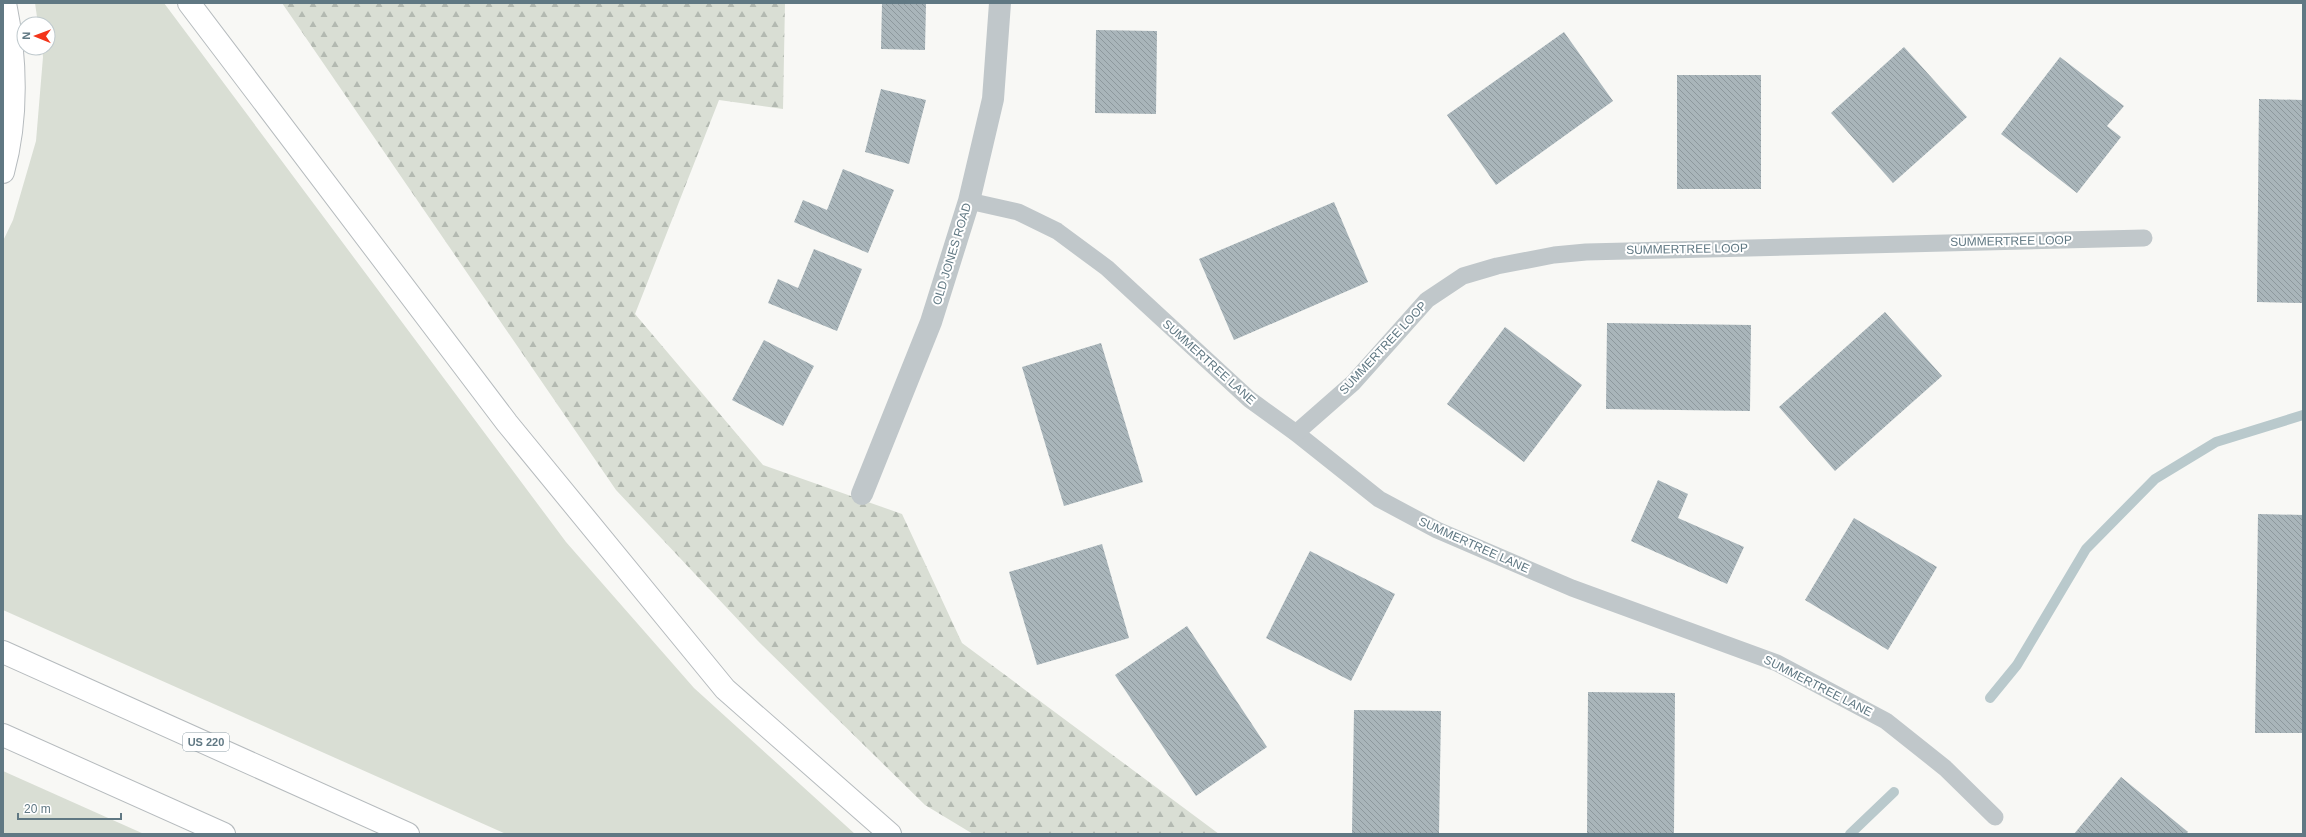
<svg xmlns="http://www.w3.org/2000/svg" width="2306" height="837" font-family="Arial,sans-serif">
	<defs>
		<pattern id="forest-firs" width="22" height="20" patternUnits="userSpaceOnUse"><rect width="22" height="20" fill="#d9ded4"/><path d="M5 1l3.5 6h-7zM16 11l3.5 6h-7z" fill="#b3b9b1"/></pattern>
		<pattern id="building-back-hatch" width="6" height="6" patternUnits="userSpaceOnUse"><rect width="6" height="6" fill="#a9b5ba"/><path d="M-1 5l2 2M0 0l6 6M5-1l2 2" fill="none" stroke="#8d989d"/></pattern>
	</defs>
	<rect width="100%" height="100%" fill="#f8f8f5"/>
	<g fill="#d9ded4">
		<path d="M35,3H164L566,542L694,688L855,834H506L3,610V241L13,220L36,141L43,57L42,48H48V24H38Z"/>
		<path d="M3,771L144,834H3Z"/>
	</g>
	<path fill="url(#forest-firs)" d="M282,3H785L783,109L719,100L635,314L763,465L902,514L962,643L1219,834H973L925,805L758,641L616,490Z"/>
	<g fill="none" stroke-linecap="round" stroke-linejoin="round">
		<g stroke="#b9c9cc" stroke-width="10">
			<path d="M1990,698L2017,665L2086,549L2155,479L2216,442L2303,415"/>
			<path d="M1850,834L1894,792"/>
		</g>
	</g>
	<g fill="url(#building-back-hatch)">
		<path d="M882,3H926L925,50L881,49Z"/>
		<path d="M1096,30L1157,31L1156,114L1095,113Z"/>
		<path d="M1564,32L1613,101L1496,185L1447,115Z"/>
		<path d="M1904,47L1967,117L1893,183L1831,113Z"/>
		<path d="M2060,57L2124,106L2107,126L2121,137L2077,193L2001,134Z"/>
		<rect x="1677" y="75" width="84" height="114"/>
		<path d="M881,89L926,100L909,164L865,152Z"/>
		<path d="M2259,99L2303,100V303L2257,302Z"/>
		<path d="M843,169L894,190L868,253L794,222L803,200L827,210Z"/>
		<path d="M1334,202L1368,282L1234,340L1199,259Z"/>
		<path d="M814,249L862,269L837,331L768,303L778,279L798,288Z"/>
		<path d="M1885,312L1942,376L1835,471L1779,407Z"/>
		<path d="M1607,323L1751,325L1750,411L1606,409Z"/>
		<path d="M1505,327L1582,385L1524,462L1447,404Z"/>
		<path d="M764,340L814,366L783,426L732,400Z"/>
		<path d="M1101,343L1143,482L1064,506L1022,367Z"/>
		<path d="M1658,480L1688,494L1678,518L1744,547L1727,584L1631,541Z"/>
		<path d="M2258,514L2303,515V733H2255Z"/>
		<path d="M1854,518L1937,567L1888,650L1805,600Z"/>
		<path d="M1102,544L1129,638L1037,665L1009,572Z"/>
		<path d="M1310,551L1395,594L1351,681L1266,638Z"/>
		<path d="M1187,626L1267,747L1196,796L1115,675Z"/>
		<path d="M1588,692L1675,693L1674,834H1587Z"/>
		<path d="M1354,710L1441,711L1439,834H1352Z"/>
		<path d="M2121,777L2188,832L2186,834H2074Z"/>
	</g>
	<g fill="none" stroke-linecap="round" stroke-linejoin="round">
		<g stroke="#b6bbbe" stroke-width="24">
			<g id="highway">
				<path d="M189,3L507,423L725,689L890,834"/>
				<path d="M3,172C18,118 16,57 5,3"/>
				<path d="M3,652L408,834"/>
				<path d="M3,735L224,834"/>
			</g>
		</g>
		<g stroke="#c0c7ca" stroke-width="17">
			<path d="M969,201L1018,212L1057,231L1107,268L1249,399L1296,433L1379,499L1437,530L1572,588L1777,663L1886,721L1945,768L1995,817"/>
			<path d="M1296,433L1353,383L1427,300L1463,276L1497,266L1554,255L1586,252L2144,238"/>
		</g>
		<path stroke="#c0c7ca" stroke-width="22" d="M862,494L931,322L969,201L993,99L1000,3"/>
		<use href="#highway" stroke="#fff" stroke-width="22"/>
	</g>
	<g text-anchor="middle" stroke-width="4" stroke-linejoin="round" paint-order="stroke">
		<rect fill="#fff" stroke="#90a0a8" stroke-width="1" x="183" y="733" width="46" height="18" rx="3"/>
		<g font-size="11" font-weight="bold" fill="#607883">
			<text x="206" y="746">US 220</text>
		</g>
		<g font-size="12" fill="#607883" stroke="#fff">
			<text transform="translate(2011 241) rotate(-1)" y="4">SUMMERTREE LOOP</text>
			<text transform="translate(1687 249) rotate(-1)" y="4">SUMMERTREE LOOP</text>
			<text transform="translate(952 254) rotate(-73)" y="4">OLD JONES ROAD</text>
			<text transform="translate(1383 348) rotate(-47)" y="4">SUMMERTREE LOOP</text>
			<text transform="translate(1209 362) rotate(42)" y="4">SUMMERTREE LANE</text>
			<text transform="translate(1474 545) rotate(24)" y="4">SUMMERTREE LANE</text>
			<text transform="translate(1818 686) rotate(27)" y="4">SUMMERTREE LANE</text>
		</g>
	</g>
	<rect width="2306" height="837" fill="none" stroke="#607883" stroke-width="8"/>
	<g transform="translate(36 36) rotate(271)"><circle r="19" fill="#ffffff" stroke="#bfc9cd"/>
	<path d="M0-3L7 15L0 10L-7 15Z" fill="#f3351a"/>
	<text y="-6" font-size="11" font-weight="bold" text-anchor="middle" fill="#607883">N</text>
	</g>
	<path d="M18 813v6h103v-6" fill="none" stroke="#607883" stroke-width="2"/>
	<text x="24" y="813" font-size="12" fill="#607883" stroke="#ffffff" stroke-width="3" paint-order="stroke">20 m</text>
</svg>
